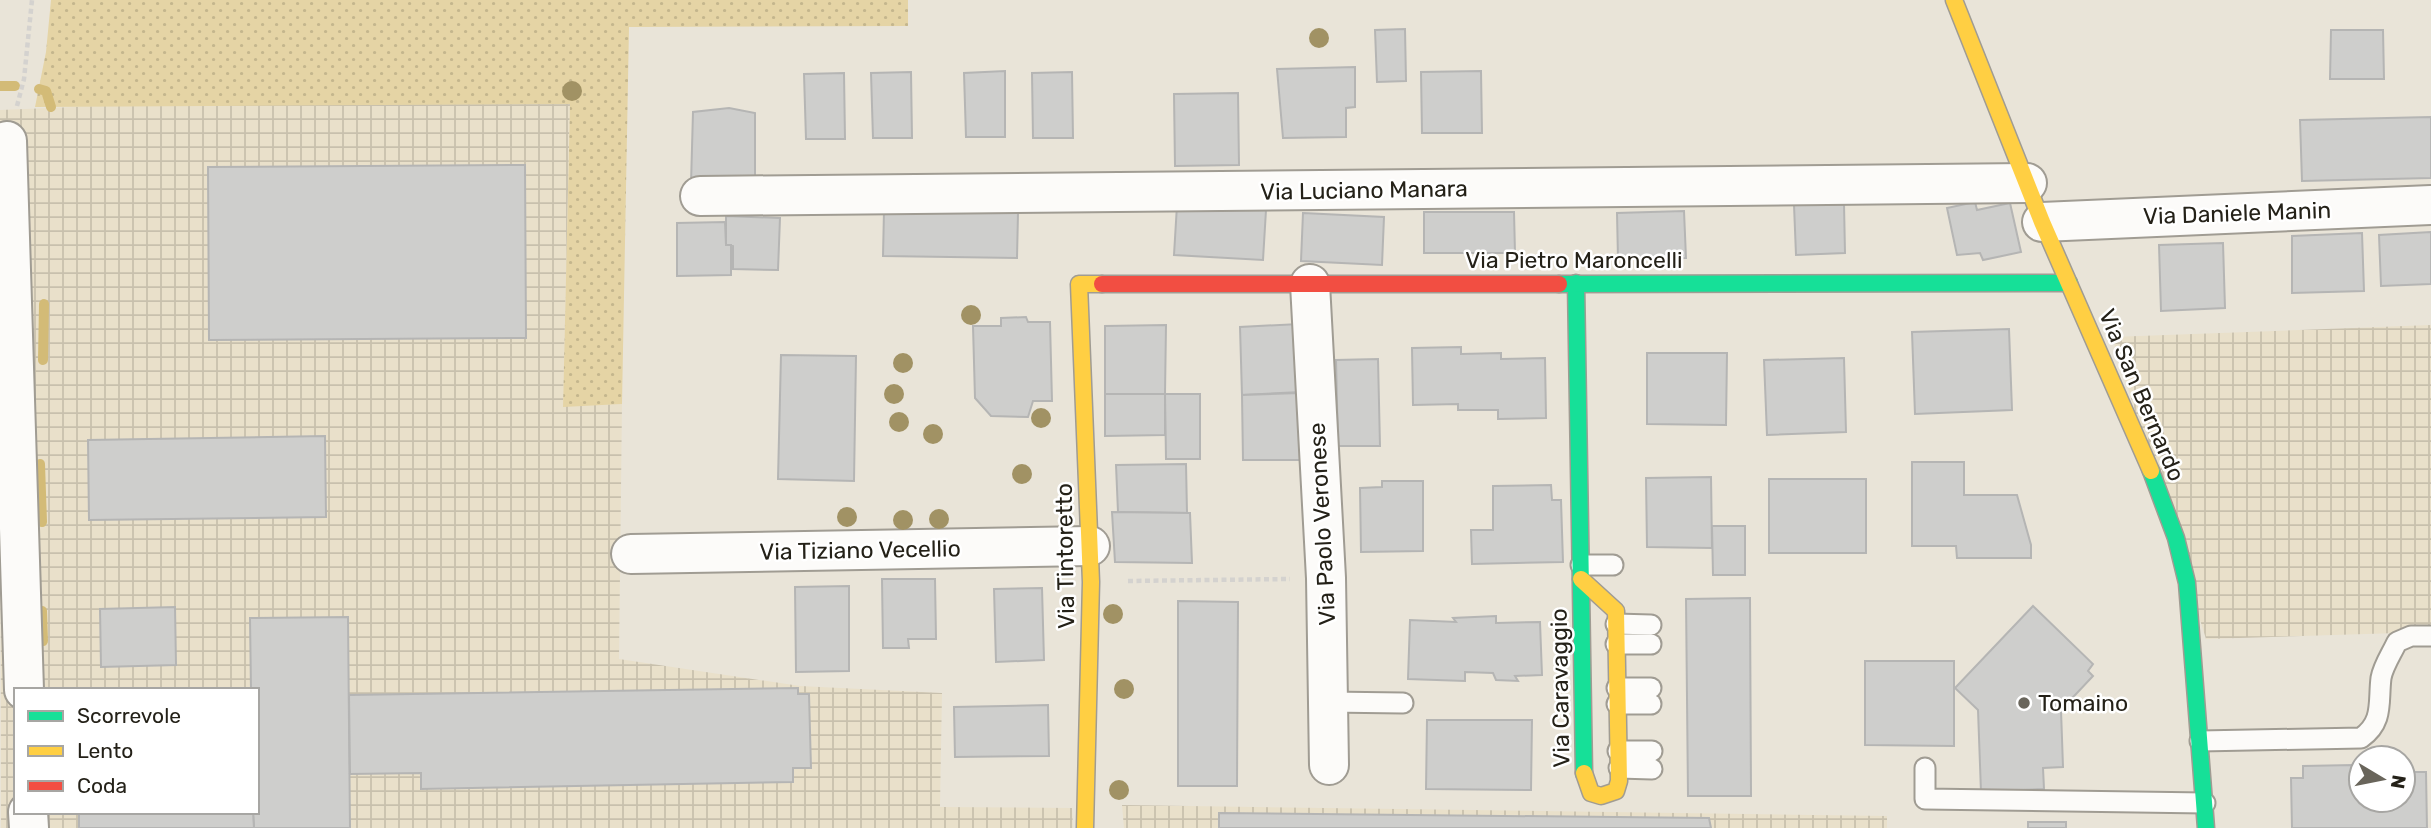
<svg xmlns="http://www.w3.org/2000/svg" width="2431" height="828" font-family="Rubik,sans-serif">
	<defs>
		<pattern id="industrial-grid" width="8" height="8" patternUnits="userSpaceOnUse" patternTransform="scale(1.75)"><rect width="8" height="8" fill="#e9e0ca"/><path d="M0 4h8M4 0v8" fill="none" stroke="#c8c0ad"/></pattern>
		<pattern id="grass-dots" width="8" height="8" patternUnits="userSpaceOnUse" patternTransform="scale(1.75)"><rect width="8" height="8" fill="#e5d4a5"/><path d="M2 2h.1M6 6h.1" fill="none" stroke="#c4b68d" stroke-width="1.8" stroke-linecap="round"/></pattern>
	</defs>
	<rect width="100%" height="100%" fill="#e9e4d8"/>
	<g fill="url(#industrial-grid)" fill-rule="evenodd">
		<path d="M148,104H570L563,406L622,404L619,659L800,686L942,693L940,807L1072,808L1073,828H1L0,110ZM16,690H257V812H16Z"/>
		<path d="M2431,325V632L2206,639L2112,337Z"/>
		<path d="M1122,805L1887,816V828H1124Z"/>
	</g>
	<path fill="url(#grass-dots)" d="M51,0H908V26L629,27L622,404L563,407L570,104L35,107L46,52Z"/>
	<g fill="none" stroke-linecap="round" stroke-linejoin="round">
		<g stroke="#d3bb77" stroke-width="10">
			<path d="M0,86H15"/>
			<path d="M39,89L46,91L51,107"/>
			<path d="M43,360L44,304"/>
			<path d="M40,464L42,522"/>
			<path d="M42,611L43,641"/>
		</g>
	</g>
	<g fill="#cececc" stroke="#b5b5b4" stroke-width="2">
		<path d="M1405,29L1406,81L1377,82L1375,30Z"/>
		<path d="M2331,30H2383L2384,79H2330Z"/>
		<path d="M1355,67V107L1346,108V137L1283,138L1277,69Z"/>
		<path d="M1005,71V137H966L964,73Z"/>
		<path d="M1481,71L1482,133H1422L1421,72Z"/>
		<path d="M911,72L912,138H873L871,73Z"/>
		<path d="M1072,72L1073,138H1033L1032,73Z"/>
		<path d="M844,73L845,139H806L804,74Z"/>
		<path d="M1238,93L1239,165L1175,166L1174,94Z"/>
		<path d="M729,108L755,113V182L691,184L693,112Z"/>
		<path d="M2431,117V178L2302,181L2300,120Z"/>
		<path d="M525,165L526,338L209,340L208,167Z"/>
		<path d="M1975,202L1977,210L2010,203L2021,252L1983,260L1980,253L1957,255L1947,208Z"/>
		<path d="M1844,204L1845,253L1796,255L1794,205Z"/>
		<path d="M1177,205L1266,210L1263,260L1174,255Z"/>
		<path d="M884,211L1018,213L1017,258L883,256Z"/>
		<path d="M1684,211L1686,258L1618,259L1617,213Z"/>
		<path d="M1424,212H1514L1515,253H1424Z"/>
		<path d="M1303,213L1384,217L1382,265L1301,261Z"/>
		<path d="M726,216L780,218L778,270L733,269V246L726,245Z"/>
		<path d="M725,222L726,245H731V275L677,276V223Z"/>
		<path d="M2431,232V284L2381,286L2379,235Z"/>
		<path d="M2362,233L2364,291L2292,293V236Z"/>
		<path d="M2223,243L2225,308L2161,311L2159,245Z"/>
		<path d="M1026,317L1028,322H1050L1052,401H1033L1028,417L991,416L975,398L973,326H1001V318Z"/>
		<path d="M1299,324L1302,392L1242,395L1240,327Z"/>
		<path d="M1166,325L1165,394H1105V326Z"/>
		<path d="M2009,329L2012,410L1915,414L1912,332Z"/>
		<path d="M1461,347V354L1501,353V359L1545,358L1546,418L1498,419V410H1458V404L1413,405L1412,348Z"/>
		<path d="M1647,353H1727L1726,425L1647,424Z"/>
		<path d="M781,355L856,356L854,481L778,479Z"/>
		<path d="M1844,358L1846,432L1767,435L1764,360Z"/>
		<path d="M1378,359L1380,446H1338L1336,360Z"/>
		<path d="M1299,393L1300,460H1243L1242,395Z"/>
		<path d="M1105,394H1165V435L1105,436Z"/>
		<path d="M1165,394H1200V459H1166Z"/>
		<path d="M325,436L326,517L89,520L88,440Z"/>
		<path d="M1912,462H1964V495H2017L2031,545V558H1957L1956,546H1912Z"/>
		<path d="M1186,464L1187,513L1118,512L1116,465Z"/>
		<path d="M1711,477L1712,548L1647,547L1646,478Z"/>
		<rect x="1769" y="479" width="97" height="74"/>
		<path d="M1382,481H1423V551L1361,552L1360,488L1382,487Z"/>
		<path d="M1551,485L1552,500H1561L1563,562L1472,564L1471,530H1493V486Z"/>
		<path d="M1112,512L1190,513L1192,563L1115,562Z"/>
		<path d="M1712,526H1745V575H1713Z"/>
		<path d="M882,579H935L936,639H908L909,648H883Z"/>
		<path d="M849,586V671L796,672L795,587Z"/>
		<path d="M1042,588L1044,660L996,662L994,589Z"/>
		<path d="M1750,598L1751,796H1688L1686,599Z"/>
		<path d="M1178,601L1238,602L1237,786H1178Z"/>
		<path d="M2033,606L2093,664L2088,671L2093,676L2061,710L2063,767L2043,768L2044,789L1981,792L1978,710L1955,688Z"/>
		<path d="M175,607L176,665L101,667L100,609Z"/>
		<path d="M1496,616V623L1540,622L1542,675L1515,676L1518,681L1496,680L1493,673L1465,672V681L1408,679L1410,620L1456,622L1453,618Z"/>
		<path d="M348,617L350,828H254L253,812H257V690H251L250,618Z"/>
		<path d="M1865,661H1954V746L1865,745Z"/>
		<path d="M798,688V694H809L811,768H793V782L421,789V773L350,774L349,695Z"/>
		<path d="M1048,705L1049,756L955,757L954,707Z"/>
		<path d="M1427,720H1532L1531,790L1426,789Z"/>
		<path d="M2353,765V773H2361V800H2403V772H2426L2427,828H2292L2291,778H2303V766Z"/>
		<path d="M79,812H253L254,828H79Z"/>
		<path d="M1219,813L1709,818L1711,828H1219Z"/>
		<rect x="2028" y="822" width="38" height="6"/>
	</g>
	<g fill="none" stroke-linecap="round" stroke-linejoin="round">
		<g stroke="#a09c93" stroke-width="23">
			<g id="lane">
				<path d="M1581,565H1613"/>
				<path d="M1616,624L1651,625"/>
				<path d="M1616,644H1651"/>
				<path d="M1617,688H1651"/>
				<path d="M1328,702L1403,703"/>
				<path d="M1617,704H1651"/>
				<path d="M2200,741L2361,738C2384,722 2378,702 2381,678C2383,666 2392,653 2397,642L2411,636H2431"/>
				<path d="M1618,751H1652"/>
				<path d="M1619,768L1652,769"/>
				<path d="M1925,768V799L2205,803"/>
			</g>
		</g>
		<g stroke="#a09c93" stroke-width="42">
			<g id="street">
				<path d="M7,141L24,690"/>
				<path d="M700,196L2027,183"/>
				<path d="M2042,222L2431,205"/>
				<path d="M1310,284L1326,578L1329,765"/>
				<path d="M631,554L1090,546"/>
				<path d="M28,812L29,828"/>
			</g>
		</g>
		<g stroke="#a09c93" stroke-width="19">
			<g id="fast">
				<path d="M1576,283L1584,773"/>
				<path d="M1559,284L2069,283"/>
				<path d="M2151,471L2176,538L2187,583L2206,828"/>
			</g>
		</g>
		<g stroke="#a09c93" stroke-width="19">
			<g id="slow">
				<path d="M1954,0L2042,222L2151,471"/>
				<path d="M1581,579L1616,611L1619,781L1616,791L1601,796L1591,793L1584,773"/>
				<path d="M1085,828L1091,582L1079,284H1102"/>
			</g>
		</g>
		<g stroke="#a09c93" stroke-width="19">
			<path id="jam" d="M1102,284H1559"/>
		</g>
		<g stroke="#d4d2cf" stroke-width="4.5" stroke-dasharray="5 3.5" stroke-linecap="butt">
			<path d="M17,106L24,79L32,0"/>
			<path d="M1128,581L1290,579"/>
		</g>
		<use href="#lane" stroke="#fcfbf9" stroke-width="19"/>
		<use href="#street" stroke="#fcfbf9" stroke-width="38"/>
		<use href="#fast" stroke="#16e098" stroke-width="16"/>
		<use href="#slow" stroke="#ffcf43" stroke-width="16"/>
		<use href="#jam" stroke="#f24e42" stroke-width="16"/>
	</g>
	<g fill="#a19264">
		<circle cx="1319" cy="38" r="10"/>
		<circle cx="572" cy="91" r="10"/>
		<circle cx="971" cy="315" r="10"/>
		<circle cx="903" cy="363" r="10"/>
		<circle cx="894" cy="394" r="10"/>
		<circle cx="1041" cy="418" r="10"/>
		<circle cx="899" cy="422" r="10"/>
		<circle cx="933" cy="434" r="10"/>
		<circle cx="1022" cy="474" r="10"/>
		<circle cx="847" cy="517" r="10"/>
		<circle cx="939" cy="519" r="10"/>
		<circle cx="903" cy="520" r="10"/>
		<circle cx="1113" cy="614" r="10"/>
		<circle cx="1124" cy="689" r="10"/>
		<circle cx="1119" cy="790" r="10"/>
	</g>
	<circle fill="#69655b" stroke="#fff" stroke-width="2.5" cx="2024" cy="703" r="7"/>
	<g text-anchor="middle" stroke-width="5" stroke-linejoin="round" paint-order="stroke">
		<g font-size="23" fill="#242118" stroke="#fff">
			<text transform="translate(1364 190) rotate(-1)" y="8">Via Luciano Manara</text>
			<text transform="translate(2237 213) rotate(-2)" y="8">Via Daniele Manin</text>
			<text x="1574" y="268">Via Pietro Maroncelli</text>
			<text transform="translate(2142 395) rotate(67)" y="8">Via San Bernardo</text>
			<text transform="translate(1322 524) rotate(-93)" y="8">Via Paolo Veronese</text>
			<text transform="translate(860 550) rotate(-1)" y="8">Via Tiziano Vecellio</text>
			<text transform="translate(1065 556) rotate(-91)" y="8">Via Tintoretto</text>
			<text transform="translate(1560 688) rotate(-91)" y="8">Via Caravaggio</text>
		</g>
		<g font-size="23" fill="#242118" stroke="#fff" text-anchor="start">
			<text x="2038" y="711">Tomaino</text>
		</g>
	</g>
	<rect x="14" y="688" width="245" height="126" fill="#ffffff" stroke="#a7a6a3" stroke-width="2"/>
	<rect x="28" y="711" width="35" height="10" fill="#16e098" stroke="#a7a6a3" stroke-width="2"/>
	<text x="77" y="723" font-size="21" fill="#242118">Scorrevole</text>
	<rect x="28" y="746" width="35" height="10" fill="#ffcf43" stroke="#a7a6a3" stroke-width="2"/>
	<text x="77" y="758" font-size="21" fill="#242118">Lento</text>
	<rect x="28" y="781" width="35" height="10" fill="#f24e42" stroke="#a7a6a3" stroke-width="2"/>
	<text x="77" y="793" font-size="21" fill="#242118">Coda</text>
	<g transform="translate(2382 779) rotate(100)"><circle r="33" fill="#ffffff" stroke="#a7a6a3" stroke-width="2"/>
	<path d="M0-5L12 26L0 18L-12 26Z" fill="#69655b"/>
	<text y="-10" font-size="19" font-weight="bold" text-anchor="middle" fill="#242118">N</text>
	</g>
</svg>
